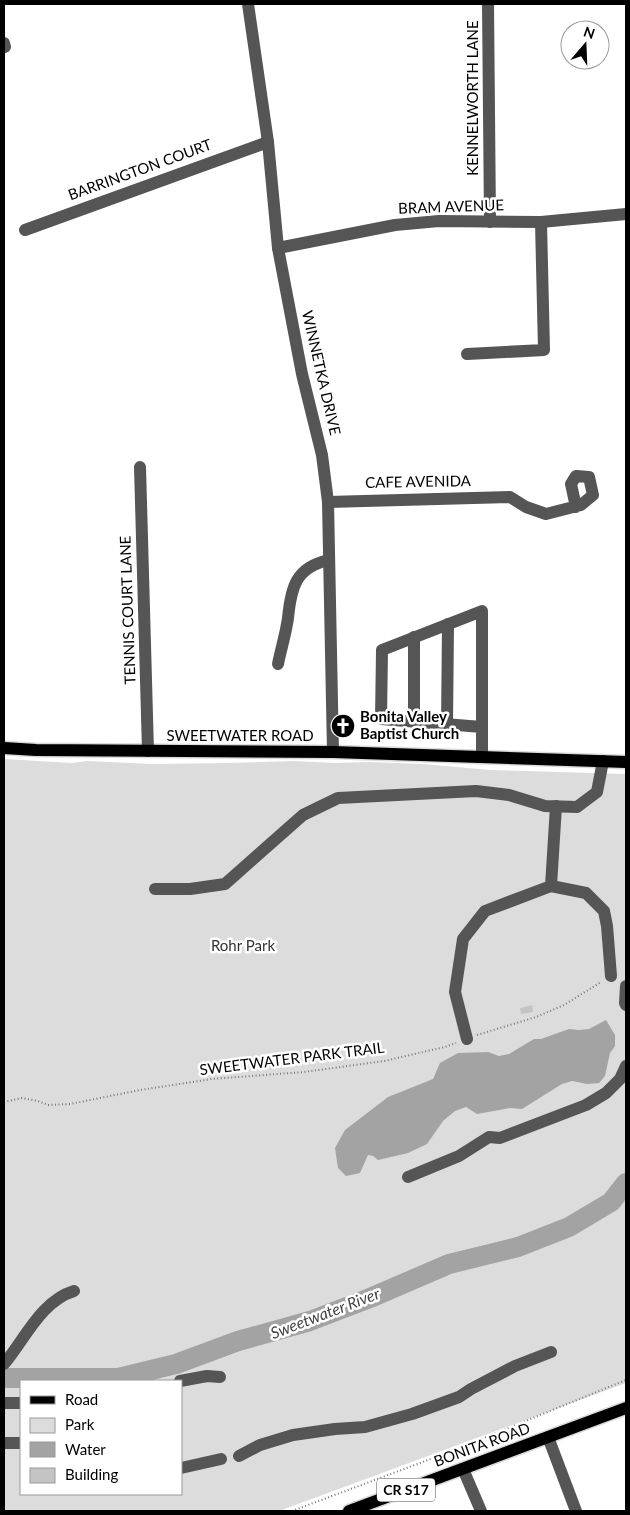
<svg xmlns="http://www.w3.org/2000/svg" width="630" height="1515" font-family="Lato,sans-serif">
	<rect width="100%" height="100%" fill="#fff"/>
	<path fill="#dcdcdc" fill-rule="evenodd" d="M4,759L72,763L87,761L152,764L227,763L294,761L335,763L368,762L423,764L490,770L626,774V1383L279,1511H4ZM21,1381H181V1494H21Z"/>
	<g fill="#a3a3a3">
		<path d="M606,1020L615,1035V1046L610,1053L605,1076L599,1083L587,1084L572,1081L562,1084L522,1109L510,1108L477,1114L466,1107L455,1111L443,1121L427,1144L408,1153L378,1160L373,1156L368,1155L360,1173L346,1176L338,1168L335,1148L345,1130L388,1097L433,1079L440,1063L458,1053L488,1052L499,1056L509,1054L534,1039H541L569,1029L579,1030L589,1029Z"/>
		<path d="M4,1370L99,1371V1376L4,1375Z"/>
	</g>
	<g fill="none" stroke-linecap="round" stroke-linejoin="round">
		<path stroke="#a3a3a3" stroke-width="20" d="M4,1378H118L176,1364L238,1341L310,1321L370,1298L449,1264L518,1247L569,1227L611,1202L626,1183"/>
	</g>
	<path fill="#c4c4c4" d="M532,1005L533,1012L521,1014L520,1008Z"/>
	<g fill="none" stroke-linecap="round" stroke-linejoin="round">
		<g stroke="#dbdbdb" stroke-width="15">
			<g id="major">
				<path d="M4,748L36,750L333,752L626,762"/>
				<path d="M349,1511L626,1408"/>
			</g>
		</g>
		<g stroke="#777" stroke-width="2" stroke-dasharray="1 2.5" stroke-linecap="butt">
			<path d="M477,1035L536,1017L564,1005L601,982"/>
			<path d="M4,1102L22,1098L38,1101L48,1105L70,1104L140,1090L212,1079L304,1072L384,1061L445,1047L456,1043"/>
			<path d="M292,1511L452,1451L626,1380"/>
		</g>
		<g stroke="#555" stroke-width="12">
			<path d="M248,4L268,142L278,248L302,374L322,455L328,502L333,752"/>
			<path d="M488,4L490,222"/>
			<path d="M4,43L5,47"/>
			<path d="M25,230L268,142"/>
			<path d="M278,248L395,225L439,221L541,222L626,214"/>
			<path d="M467,354L544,350L541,222"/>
			<path d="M140,467L148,751"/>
			<path d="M328,502L510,497L526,507L546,514L581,505L593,495L589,477L576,476L571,484L576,507"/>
			<path d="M414,637V722"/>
			<path d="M278,664C281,649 286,633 288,618C291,587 296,567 329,560"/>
			<path d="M447,725L448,624"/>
			<path d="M482,757V611L382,650L381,719L482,727"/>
			<path d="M551,886L586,893L604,911L607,926L611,976"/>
			<path d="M155,889H190L225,884L303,815L338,798L476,791L509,795L545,806L577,807L597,792L603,761"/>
			<path d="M626,986L625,1003L626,1005"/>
			<path d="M467,1039L455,992L463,939L485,911L551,886L556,806"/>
			<path d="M408,1177L459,1156L489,1137L500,1138L586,1105L606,1093L620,1079L626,1066"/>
			<path d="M4,1364C25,1339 41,1301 74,1291"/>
			<path d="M180,1381L207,1376L220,1377"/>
			<path d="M4,1403H21"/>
			<path d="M548,1437L576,1511"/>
			<path d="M4,1443H21"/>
			<path d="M239,1456L260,1445L293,1435L335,1429L365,1427L412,1414L459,1397L471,1389L515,1366L551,1352"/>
			<path d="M181,1468L221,1459"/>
			<path d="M463,1469L481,1511"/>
		</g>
		<use href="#major" stroke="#000" stroke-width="12"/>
	</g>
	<defs>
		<g id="church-disc" transform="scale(1.25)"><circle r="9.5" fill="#000" stroke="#fff"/><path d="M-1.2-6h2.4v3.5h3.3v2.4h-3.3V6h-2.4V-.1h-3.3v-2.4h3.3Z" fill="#fff"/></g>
	</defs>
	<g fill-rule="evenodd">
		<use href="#church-disc" x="343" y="726"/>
	</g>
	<g text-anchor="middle" stroke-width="5" stroke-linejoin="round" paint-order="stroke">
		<rect fill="#fff" stroke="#4c4c4c" stroke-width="1" x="377" y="1478.5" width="58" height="23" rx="4"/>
		<g font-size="14" font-weight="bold" fill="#000">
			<text x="406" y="1495">CR S17</text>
		</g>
		<g font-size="15" fill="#000" stroke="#fff">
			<text transform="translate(473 98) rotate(-90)" y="5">KENNELWORTH LANE</text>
			<text transform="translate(140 170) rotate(-20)" y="5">BARRINGTON COURT</text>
			<text transform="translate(451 207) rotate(-2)" y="5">BRAM AVENUE</text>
			<text transform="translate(321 373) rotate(77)" y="5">WINNETKA DRIVE</text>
			<text transform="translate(418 482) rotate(-1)" y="5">CAFE AVENIDA</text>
			<text transform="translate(128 610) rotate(-92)" y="5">TENNIS COURT LANE</text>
			<text x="240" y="741">SWEETWATER ROAD</text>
			<text transform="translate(292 1059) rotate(-7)" y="5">SWEETWATER PARK TRAIL</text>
			<text transform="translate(482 1445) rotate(-20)" y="5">BONITA ROAD</text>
		</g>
		<g font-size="15" font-weight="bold" fill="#000" stroke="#fff" text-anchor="start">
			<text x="360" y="722">Bonita Valley<tspan x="360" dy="17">Baptist Church</tspan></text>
		</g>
		<g font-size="15" fill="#333" stroke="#fff">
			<text x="243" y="951">Rohr Park</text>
		</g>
		<g font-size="16" font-style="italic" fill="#444" stroke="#fff">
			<text transform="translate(325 1313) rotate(-21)" y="6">Sweetwater River</text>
		</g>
	</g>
	<rect width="630" height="1515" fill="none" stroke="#000000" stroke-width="10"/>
	<rect x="20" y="1380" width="162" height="115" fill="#ffffff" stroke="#999999"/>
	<rect x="30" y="1396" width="25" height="8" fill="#000000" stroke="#999999"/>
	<text x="65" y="1405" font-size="15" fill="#000000">Road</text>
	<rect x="30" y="1418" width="25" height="15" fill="#dcdcdc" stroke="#999999"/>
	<text x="65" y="1430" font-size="15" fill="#000000">Park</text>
	<rect x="30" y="1442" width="25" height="15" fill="#a3a3a3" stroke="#999999"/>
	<text x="65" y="1455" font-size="15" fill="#000000">Water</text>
	<rect x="30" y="1468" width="25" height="15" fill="#c4c4c4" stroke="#999999"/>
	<text x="65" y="1480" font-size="15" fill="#000000">Building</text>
	<g transform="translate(585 45) rotate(19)"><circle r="24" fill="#ffffff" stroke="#999999"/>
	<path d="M0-4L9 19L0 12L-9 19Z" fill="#000000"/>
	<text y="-8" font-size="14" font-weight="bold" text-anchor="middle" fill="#000000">N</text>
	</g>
</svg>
